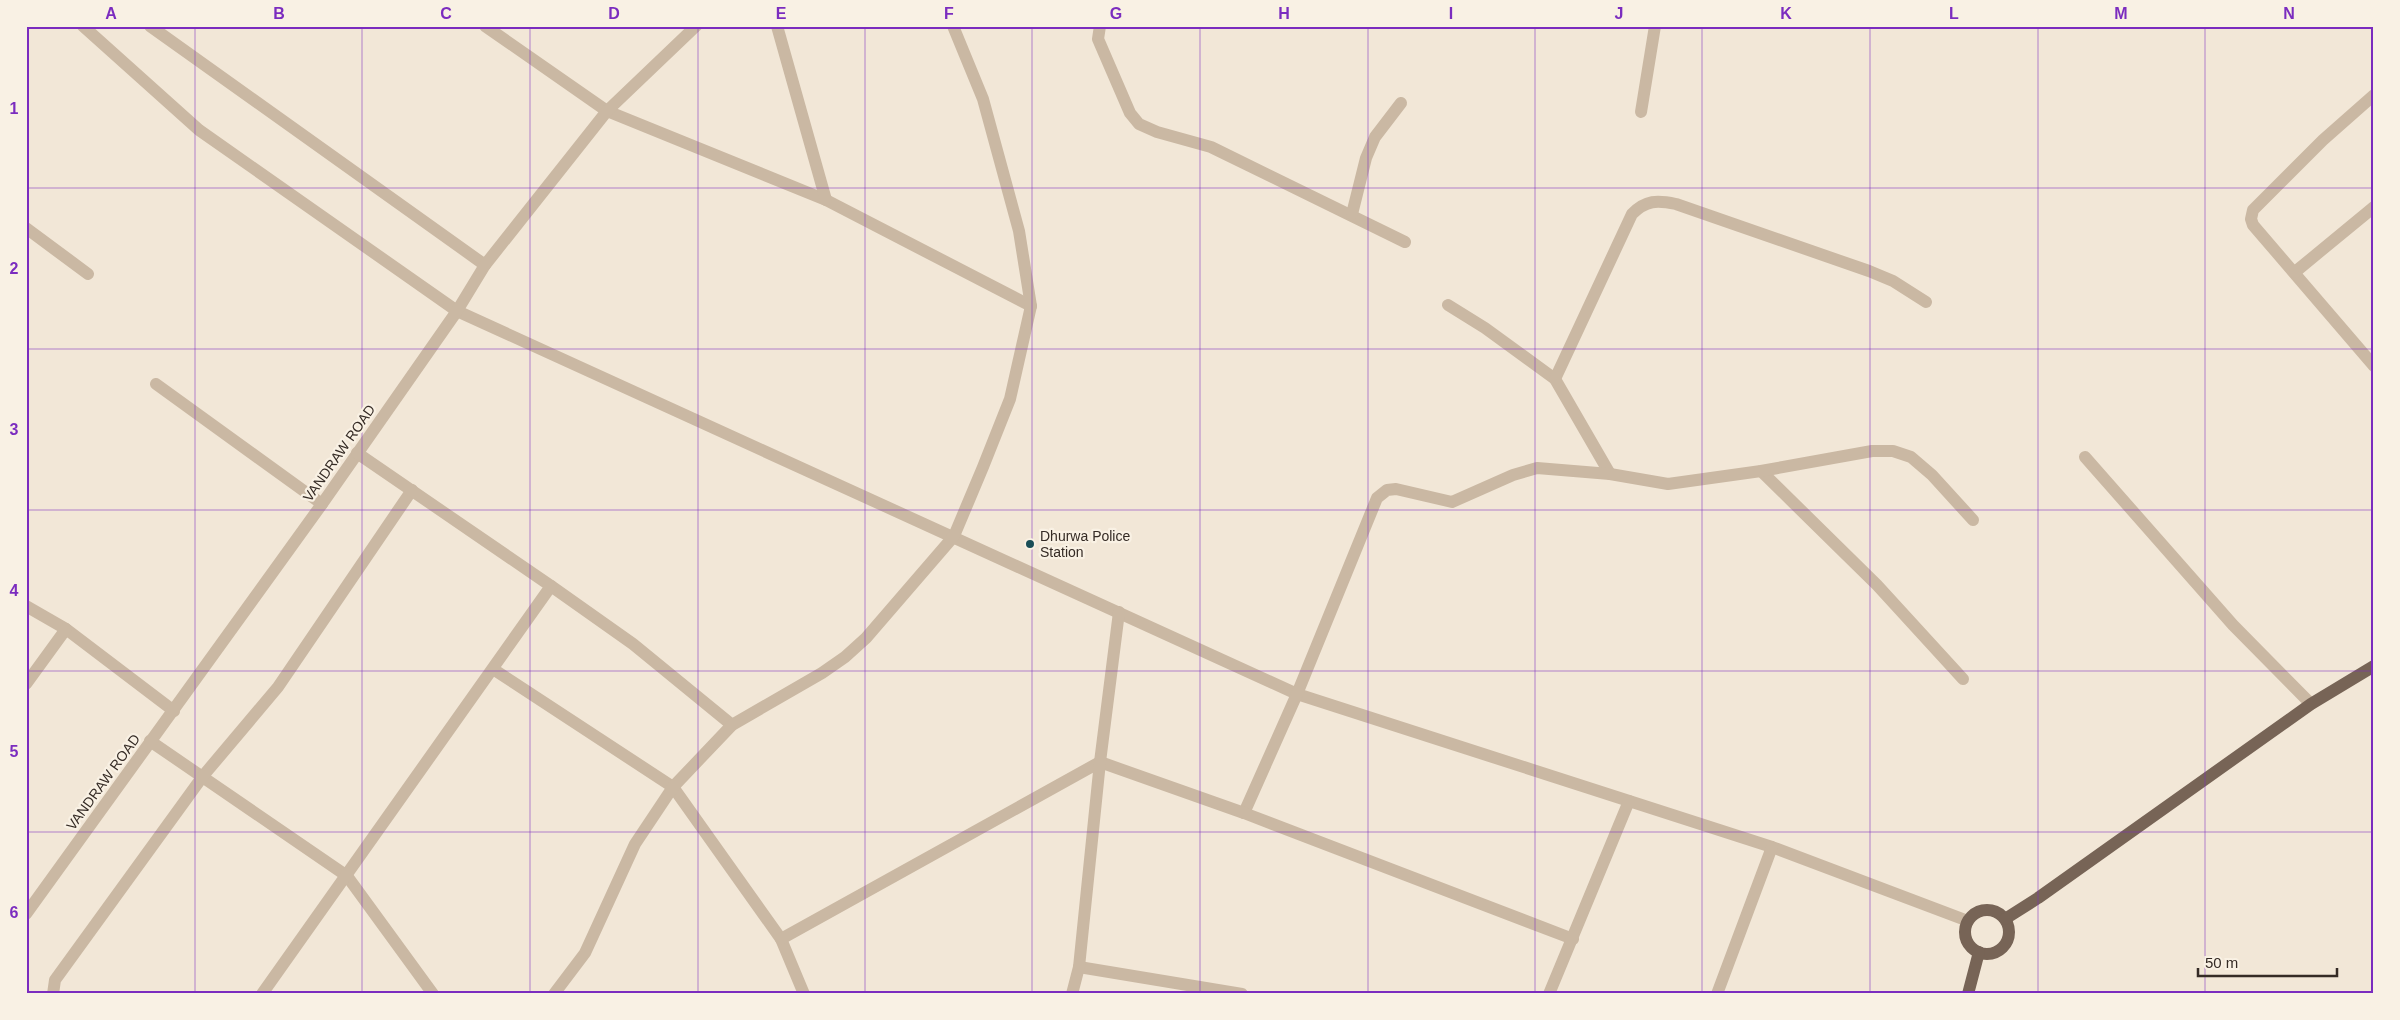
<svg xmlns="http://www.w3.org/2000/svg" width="2400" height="1020" font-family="Helvetica,sans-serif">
	<rect width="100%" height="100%" fill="#f2e7d7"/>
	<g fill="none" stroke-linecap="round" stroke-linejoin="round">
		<g stroke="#cab8a3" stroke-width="12">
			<path d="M83,26L199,130L457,311L1297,694L1772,847L1968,921"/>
			<path d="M150,26L485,265"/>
			<path d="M485,26L607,111L826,200L1031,306"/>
			<path d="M777,26L826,200"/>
			<path d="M1100,26L1098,39L1130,113L1139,124L1157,132L1211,147L1405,242"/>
			<path d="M2374,95L2323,140L2253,210L2251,219L2253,225L2374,366"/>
			<path d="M1641,112L1655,26"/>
			<path d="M1352,214L1366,158L1375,137L1401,103"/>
			<path d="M26,228L88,274"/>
			<path d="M2295,272L2374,207"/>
			<path d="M1448,305L1485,328L1555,379L1610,474"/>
			<path d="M1555,379L1632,214C1646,200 1657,200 1676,204L1869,271L1893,281L1926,302"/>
			<path d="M156,384L322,504"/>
			<path d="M2085,457L2233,625L2311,704"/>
			<path d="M1761,471L1877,585L1963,679"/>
			<path d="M551,586L633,644L732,725"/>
			<path d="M26,606L66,629L174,711"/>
			<path d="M493,669L673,787L781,939L804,994"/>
			<path d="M26,684L66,629"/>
			<path d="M150,741L347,876L433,994"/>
			<path d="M1244,813L1297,694L1377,498L1387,490L1396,489L1452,502L1513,475L1537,468L1610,474L1668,484L1761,471L1872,451H1893L1911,457L1932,475L1973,520"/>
			<path d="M26,914L322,504L457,311L485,265L607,111L696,26"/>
			<path d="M781,939L1100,762L1244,813L1573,939"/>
			<path d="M1079,967L1242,994"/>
			<path d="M53,994L55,980L203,776L278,687L412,490"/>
			<path d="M262,994L551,586L357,453"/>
			<path d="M554,994L585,953L635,844L673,787L732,725L822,673L845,657L866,638L954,536L983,467L1010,399L1031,306L1019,231L983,99L953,26"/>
			<path d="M1072,994L1079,967L1100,762L1119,612"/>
			<path d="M1549,994L1629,801"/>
			<path d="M1717,994L1772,847"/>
		</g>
		<g stroke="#776456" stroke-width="12">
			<circle cx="1987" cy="932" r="22"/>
			<path d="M2005,919L2038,898L2311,704L2374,666"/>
			<path d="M1968,994L1979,952"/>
		</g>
	</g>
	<path fill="none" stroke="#7b2cbf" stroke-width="1" stroke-opacity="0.55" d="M195,26V994M362,26V994M530,26V994M698,26V994M865,26V994M1032,26V994M1200,26V994M1368,26V994M1535,26V994M1702,26V994M1870,26V994M2038,26V994M2205,26V994M26,188H2374M26,349H2374M26,510H2374M26,671H2374M26,832H2374"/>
	<circle fill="#1a4e57" stroke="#f9f1e4" stroke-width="2" cx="1030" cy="544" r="5"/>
	<g text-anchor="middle" stroke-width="4.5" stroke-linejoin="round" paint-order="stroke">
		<g font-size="14" fill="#352b25" stroke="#f9f1e4">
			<text transform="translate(339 453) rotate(-55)" y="5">VANDRAW ROAD</text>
			<text transform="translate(103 782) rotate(-54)" y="5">VANDRAW ROAD</text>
		</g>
		<g font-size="14" fill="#352b25" stroke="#f9f1e4" text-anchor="start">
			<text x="1040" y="541">Dhurwa Police<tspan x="1040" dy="16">Station</tspan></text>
		</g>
	</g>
	<rect width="2400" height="1020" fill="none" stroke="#f9f1e4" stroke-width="55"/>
	<path d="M2198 968v8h139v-8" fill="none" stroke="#352b25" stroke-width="2.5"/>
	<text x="2205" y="968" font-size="15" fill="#352b25" stroke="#f9f1e4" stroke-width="4" paint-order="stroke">50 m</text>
	<rect x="28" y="28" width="2344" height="964" fill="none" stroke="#7b2cbf" stroke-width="2"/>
	<g font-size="16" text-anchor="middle" font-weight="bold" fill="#7b2cbf">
		<text x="111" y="19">A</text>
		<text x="279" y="19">B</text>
		<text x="446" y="19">C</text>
		<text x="614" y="19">D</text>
		<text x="781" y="19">E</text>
		<text x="949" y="19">F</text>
		<text x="1116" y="19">G</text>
		<text x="1284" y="19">H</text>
		<text x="1451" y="19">I</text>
		<text x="1619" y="19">J</text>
		<text x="1786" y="19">K</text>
		<text x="1954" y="19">L</text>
		<text x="2121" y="19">M</text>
		<text x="2289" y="19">N</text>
		<text x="14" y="114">1</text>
		<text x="14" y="274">2</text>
		<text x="14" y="435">3</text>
		<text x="14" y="596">4</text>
		<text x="14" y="757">5</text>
		<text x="14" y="918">6</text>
	</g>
</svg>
